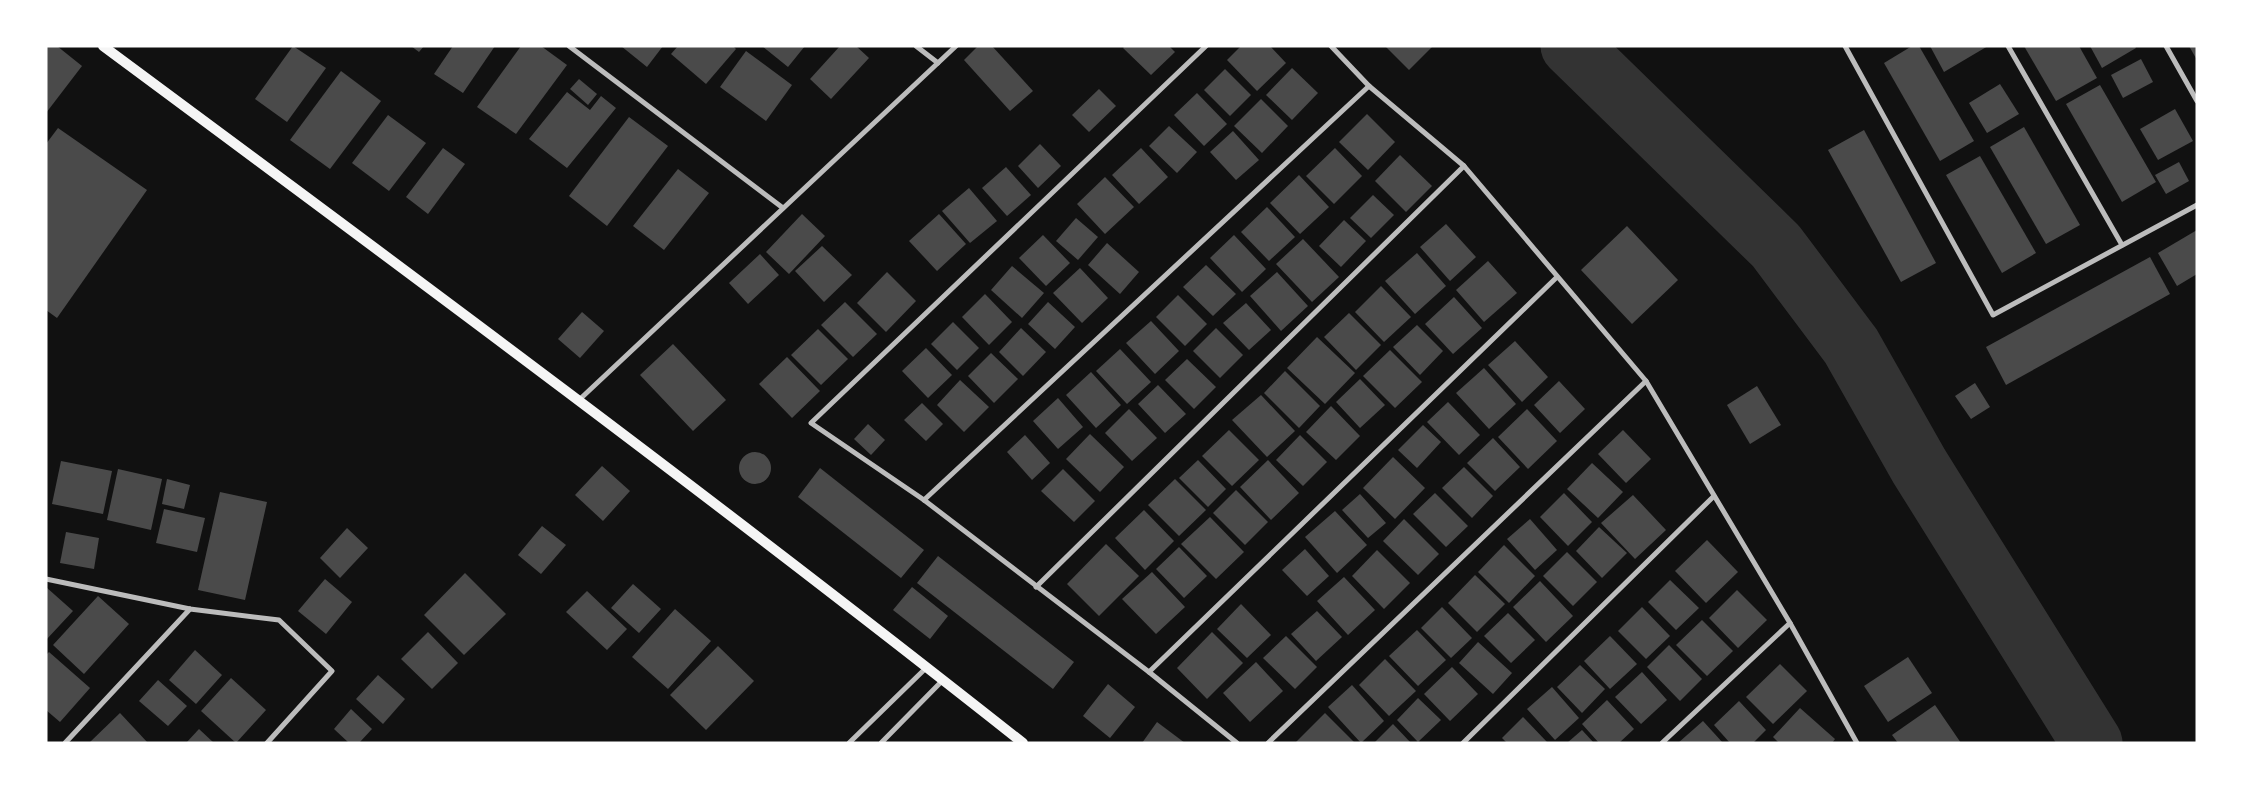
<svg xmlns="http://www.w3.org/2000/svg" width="2243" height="789" font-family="Commissioner,sans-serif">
	<rect width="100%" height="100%" fill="#111"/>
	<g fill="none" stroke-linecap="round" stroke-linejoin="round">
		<path stroke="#333" stroke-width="61" d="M1571,46L1776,246L1851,346L1919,466L2092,743"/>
	</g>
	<g fill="#4a4a4a">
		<path d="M46,46H57L82,66L46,113Z"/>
		<path d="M293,46L326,68L287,122L255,99Z"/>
		<path d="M411,46H424L419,52Z"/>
		<path d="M453,46H495L463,93L434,74Z"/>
		<path d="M521,46H541L567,65L516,134L477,107Z"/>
		<path d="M621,46H663L647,67Z"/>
		<path d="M678,46H733L736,49L706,84L671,54Z"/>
		<path d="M762,46H805L788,67Z"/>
		<path d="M840,46H856L869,58L831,99L810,79Z"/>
		<path d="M978,46H992L1033,91L1010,111L964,60Z"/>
		<path d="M1125,46H1169L1175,52L1151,75L1123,48Z"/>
		<path d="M1241,46H1270L1286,63L1257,91L1227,60Z"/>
		<path d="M1385,46H1433L1409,70Z"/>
		<path d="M1912,46H1919L1974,141L1940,161L1884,63Z"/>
		<path d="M1930,46H1988L1944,72Z"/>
		<path d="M2024,46H2079L2097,78L2056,101Z"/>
		<path d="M2090,46H2135L2136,48L2102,68Z"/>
		<path d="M2189,46H2197V60Z"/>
		<path d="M746,51L792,85L766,121L720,87Z"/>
		<path d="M2141,59L2153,82L2123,98L2111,75Z"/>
		<path d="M1292,68L1318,93L1292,120L1266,95Z"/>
		<path d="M1225,69L1251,95L1230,116L1204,90Z"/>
		<path d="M341,71L381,101L330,169L290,140Z"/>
		<path d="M579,79L597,94L588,105L570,89Z"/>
		<path d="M2000,84L2019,114L1987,133L1969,103Z"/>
		<path d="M2100,85L2156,182L2122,202L2066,104Z"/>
		<path d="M1099,89L1116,106L1089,132L1072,115Z"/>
		<path d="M567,92L590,110L601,96L616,108L567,168L529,139Z"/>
		<path d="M1197,93L1227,124L1204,146L1174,115Z"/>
		<path d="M1261,99L1288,126L1262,153L1234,126Z"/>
		<path d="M2175,109L2193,141L2158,160L2140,129Z"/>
		<path d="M1367,114L1395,142L1368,170L1339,142Z"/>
		<path d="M388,115L426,143L389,191L352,163Z"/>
		<path d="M629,117L668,146L607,226L569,196Z"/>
		<path d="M1169,126L1197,152L1177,173L1149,146Z"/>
		<path d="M2024,127L2080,225L2046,244L1990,147Z"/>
		<path d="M58,128L147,190L57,318L46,310V144Z"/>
		<path d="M1864,130L1936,263L1901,282L1828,150Z"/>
		<path d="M1233,131L1259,160L1236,180L1210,152Z"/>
		<path d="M1040,144L1061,166L1038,188L1018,166Z"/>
		<path d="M443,148L465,164L428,214L406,197Z"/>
		<path d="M1141,148L1168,177L1139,204L1112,175Z"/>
		<path d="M1335,148L1362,176L1334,204L1306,176Z"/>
		<path d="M1400,155L1432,186L1406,212L1375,181Z"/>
		<path d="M1980,156L2036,253L2002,273L1946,175Z"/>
		<path d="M2179,162L2189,181L2166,194L2155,175Z"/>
		<path d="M1006,167L1031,195L1007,216L982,188Z"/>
		<path d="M678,169L709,193L664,250L633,226Z"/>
		<path d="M1299,175L1329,207L1300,234L1270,203Z"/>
		<path d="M1105,177L1134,207L1105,234L1077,204Z"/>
		<path d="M969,188L997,221L970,243L942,211Z"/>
		<path d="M1373,195L1394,215L1371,238L1350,218Z"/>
		<path d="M1267,207L1295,237L1269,261L1241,232Z"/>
		<path d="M802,214L825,236L789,274L766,252Z"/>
		<path d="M939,214L966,244L937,271L909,241Z"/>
		<path d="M1076,218L1098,237L1078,260L1056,241Z"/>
		<path d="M1344,220L1366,241L1341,267L1319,246Z"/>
		<path d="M1446,224L1476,257L1450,281L1420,247Z"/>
		<path d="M1627,226L1678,280L1632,324L1581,270Z"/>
		<path d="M2197,230V274L2177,286L2158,253Z"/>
		<path d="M1043,235L1070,263L1046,286L1019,258Z"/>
		<path d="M1234,235L1266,269L1242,292L1210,258Z"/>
		<path d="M1303,239L1339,277L1312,302L1276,264Z"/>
		<path d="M1107,243L1139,272L1120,294L1088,265Z"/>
		<path d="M822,246L852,275L824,302L795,271Z"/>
		<path d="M1417,253L1446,286L1415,314L1385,281Z"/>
		<path d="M760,254L779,275L748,304L729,283Z"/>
		<path d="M2150,257L2170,294L2006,385L1986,347Z"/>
		<path d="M1488,261L1517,293L1484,322L1456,290Z"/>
		<path d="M1206,265L1236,294L1213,316L1183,287Z"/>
		<path d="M1012,266L1044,293L1022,318L991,290Z"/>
		<path d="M1080,268L1108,298L1082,323L1053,293Z"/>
		<path d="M887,272L916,301L886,332L857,303Z"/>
		<path d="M1277,272L1308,306L1281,331L1250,296Z"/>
		<path d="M1381,286L1411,317L1384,342L1355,312Z"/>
		<path d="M985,294L1012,322L989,345L962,317Z"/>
		<path d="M1178,295L1207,324L1185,346L1156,317Z"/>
		<path d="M1454,297L1482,328L1453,354L1425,324Z"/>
		<path d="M845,302L877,334L853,357L821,325Z"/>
		<path d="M1048,302L1075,327L1055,349L1028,324Z"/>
		<path d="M1246,303L1271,330L1249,350L1223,323Z"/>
		<path d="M582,312L604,331L580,358L558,339Z"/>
		<path d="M1349,313L1381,345L1356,370L1324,337Z"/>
		<path d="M1151,321L1179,351L1155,374L1126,343Z"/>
		<path d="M953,322L979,348L957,370L931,344Z"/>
		<path d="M1417,325L1443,351L1420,375L1393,347Z"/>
		<path d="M1021,328L1046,352L1023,376L999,352Z"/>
		<path d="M1216,328L1243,355L1220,378L1193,351Z"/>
		<path d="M818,329L848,359L821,385L791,355Z"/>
		<path d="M1317,337L1355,373L1325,404L1287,368Z"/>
		<path d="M1515,341L1548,377L1522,402L1488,365Z"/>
		<path d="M673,344L726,400L693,431L640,375Z"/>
		<path d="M926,348L952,375L928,398L902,371Z"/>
		<path d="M1120,349L1151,382L1127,404L1096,371Z"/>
		<path d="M1390,350L1422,382L1395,408L1363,376Z"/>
		<path d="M991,353L1018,379L994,403L968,376Z"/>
		<path d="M787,357L820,391L792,418L759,384Z"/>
		<path d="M1187,359L1216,387L1194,409L1165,380Z"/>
		<path d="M1484,368L1516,404L1489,429L1456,393Z"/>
		<path d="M1285,371L1320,406L1299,428L1264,393Z"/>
		<path d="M1091,372L1121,405L1096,428L1066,395Z"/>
		<path d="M1360,379L1385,405L1360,428L1336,402Z"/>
		<path d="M960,380L989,407L964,432L937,405Z"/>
		<path d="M1559,381L1585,409L1560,433L1534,405Z"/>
		<path d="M1975,383L1990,407L1971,419L1955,396Z"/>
		<path d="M1158,385L1186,414L1165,433L1138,404Z"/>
		<path d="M1757,386L1781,425L1750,444L1727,405Z"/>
		<path d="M1261,395L1295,431L1267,457L1232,420Z"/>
		<path d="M1058,398L1083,427L1058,449L1033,421Z"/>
		<path d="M1448,402L1480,435L1459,455L1427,422Z"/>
		<path d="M922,403L943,424L926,441L904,420Z"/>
		<path d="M1331,406L1360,436L1336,460L1306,432Z"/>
		<path d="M1129,409L1157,438L1132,461L1105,433Z"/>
		<path d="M1527,409L1557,441L1528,469L1498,437Z"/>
		<path d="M868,424L885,440L871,455L854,439Z"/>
		<path d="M1423,425L1441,442L1417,468L1398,450Z"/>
		<path d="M1229,430L1259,460L1232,486L1202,456Z"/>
		<path d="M1623,430L1651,459L1626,483L1598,454Z"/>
		<path d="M1090,434L1124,467L1100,492L1066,459Z"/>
		<path d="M1025,435L1050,463L1032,480L1007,452Z"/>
		<path d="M1300,435L1327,462L1303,486L1276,460Z"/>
		<path d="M1493,438L1520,467L1495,491L1467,463Z"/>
		<circle cx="755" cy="468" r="16"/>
		<path d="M1393,457L1425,488L1395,519L1363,488Z"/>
		<path d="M1198,460L1226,489L1208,507L1179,478Z"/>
		<path d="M1268,460L1299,493L1271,520L1240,487Z"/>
		<path d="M61,461L112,471L103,514L52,504Z"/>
		<path d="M1592,463L1623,492L1598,518L1567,489Z"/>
		<path d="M602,466L630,491L603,521L575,495Z"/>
		<path d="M1464,467L1493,496L1472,518L1442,488Z"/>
		<path d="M820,468L924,550L901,578L798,497Z"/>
		<path d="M118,469L162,479L151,530L107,520Z"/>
		<path d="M1063,469L1095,501L1074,522L1041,491Z"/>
		<path d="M167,479L190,485L184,509L162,504Z"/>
		<path d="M1175,479L1206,510L1179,536L1148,505Z"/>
		<path d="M1236,490L1268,522L1245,545L1213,513Z"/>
		<path d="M220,492L267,502L245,600L198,590Z"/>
		<path d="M1435,493L1468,526L1446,547L1413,514Z"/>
		<path d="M1564,493L1592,522L1568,546L1540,517Z"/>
		<path d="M1360,494L1386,523L1368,538L1342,510Z"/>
		<path d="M1633,495L1666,530L1635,559L1601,523Z"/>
		<path d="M164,509L205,518L197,552L156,543Z"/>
		<path d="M1144,510L1174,541L1145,570L1115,538Z"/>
		<path d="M1335,511L1367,545L1337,573L1305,537Z"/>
		<path d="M1210,517L1244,552L1216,579L1181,544Z"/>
		<path d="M1404,519L1439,554L1418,575L1383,541Z"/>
		<path d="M1530,519L1557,550L1535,570L1507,539Z"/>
		<path d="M542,526L566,545L541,574L518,555Z"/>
		<path d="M1599,527L1627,553L1602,578L1576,551Z"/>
		<path d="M347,528L368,548L340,578L320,558Z"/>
		<path d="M66,532L99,538L94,569L60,563Z"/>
		<path d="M1707,540L1738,572L1706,603L1675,571Z"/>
		<path d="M1106,544L1139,576L1099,616L1067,584Z"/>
		<path d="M1504,545L1535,576L1509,603L1478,572Z"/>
		<path d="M1179,547L1207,576L1184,598L1156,569Z"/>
		<path d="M1305,549L1329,576L1307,596L1282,570Z"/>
		<path d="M1377,550L1410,583L1384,609L1352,576Z"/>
		<path d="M1567,552L1597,582L1573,606L1543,576Z"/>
		<path d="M938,556L1074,662L1053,689L917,583Z"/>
		<path d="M1152,572L1185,607L1156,634L1122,599Z"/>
		<path d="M465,573L506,614L464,655L424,615Z"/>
		<path d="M1475,575L1505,604L1477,632L1448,603Z"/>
		<path d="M1344,577L1375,610L1348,635L1317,601Z"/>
		<path d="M325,579L352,602L326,634L298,611Z"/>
		<path d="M1670,580L1699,608L1676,630L1648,602Z"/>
		<path d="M1540,581L1573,616L1546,642L1513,607Z"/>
		<path d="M633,584L661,609L639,633L611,608Z"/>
		<path d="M46,587L73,611L46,640Z"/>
		<path d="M912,587L948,616L930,639L893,610Z"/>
		<path d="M1737,590L1767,620L1738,648L1709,618Z"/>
		<path d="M587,591L627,629L607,650L566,612Z"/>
		<path d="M98,596L129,624L84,674L53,645Z"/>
		<path d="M1241,604L1271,635L1247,658L1217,629Z"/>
		<path d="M1442,607L1472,638L1451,658L1421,628Z"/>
		<path d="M1642,607L1670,636L1646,659L1618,631Z"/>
		<path d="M675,609L711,641L668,689L632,657Z"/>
		<path d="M1317,611L1342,637L1316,661L1291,634Z"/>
		<path d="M1508,613L1535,640L1511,663L1484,636Z"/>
		<path d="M1702,620L1733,651L1707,676L1676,645Z"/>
		<path d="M1417,630L1446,660L1418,686L1389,656Z"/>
		<path d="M428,632L458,663L432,689L401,659Z"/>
		<path d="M1212,632L1243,663L1207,699L1177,668Z"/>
		<path d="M1286,636L1317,667L1295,689L1263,658Z"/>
		<path d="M1610,636L1637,664L1610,689L1584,661Z"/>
		<path d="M1478,642L1512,673L1493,694L1459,663Z"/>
		<path d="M1669,645L1702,679L1680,701L1647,667Z"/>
		<path d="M718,646L754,681L706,730L670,695Z"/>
		<path d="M195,650L222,675L196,704L169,680Z"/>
		<path d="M49,652L90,688L60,722L46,710V655Z"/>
		<path d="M1908,657L1932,693L1888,722L1864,686Z"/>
		<path d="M1385,659L1416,691L1389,716L1359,685Z"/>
		<path d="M1256,662L1283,691L1250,722L1223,693Z"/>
		<path d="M1780,664L1807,691L1773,724L1746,697Z"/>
		<path d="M1580,665L1605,689L1582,713L1557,687Z"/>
		<path d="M1452,667L1478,694L1450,721L1424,694Z"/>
		<path d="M1642,672L1667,700L1641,724L1615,697Z"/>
		<path d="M378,675L405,699L383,724L356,699Z"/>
		<path d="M231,678L266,710L236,743L201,711Z"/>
		<path d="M158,680L187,706L168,726L139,701Z"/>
		<path d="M1108,684L1135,707L1110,738L1083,716Z"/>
		<path d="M1352,685L1384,721L1361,743L1328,707Z"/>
		<path d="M1552,687L1579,718L1555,740L1527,709Z"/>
		<path d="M1418,698L1441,720L1418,742L1397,720Z"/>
		<path d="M1607,700L1634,729L1619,743H1599L1582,724Z"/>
		<path d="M1739,701L1766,730L1753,743H1730L1714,725Z"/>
		<path d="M1935,705L1961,743H1898L1892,735Z"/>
		<path d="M1800,708L1835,739L1832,743H1779L1773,737Z"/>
		<path d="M351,709L372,729L359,743H349L334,729Z"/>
		<path d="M120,713L148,743H89Z"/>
		<path d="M1325,713L1355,743H1295Z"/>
		<path d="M1523,717L1548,743H1507L1502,738Z"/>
		<path d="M1703,721L1723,743H1678Z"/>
		<path d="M1157,722L1185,743H1142Z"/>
		<path d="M1393,724L1411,743H1374Z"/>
		<path d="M199,729L214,743H186Z"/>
		<path d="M1582,730L1594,743H1567Z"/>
	</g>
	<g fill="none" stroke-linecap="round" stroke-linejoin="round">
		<g stroke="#bcbcbc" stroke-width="5">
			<path d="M569,46L783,208"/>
			<path d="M916,46L938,63"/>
			<path d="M1206,46L811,423L924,500L1149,672L1237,743"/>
			<path d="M1331,46L1369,86L1464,166L1646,381L1790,623L1857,743"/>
			<path d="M1845,46L1993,315L2197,205"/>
			<path d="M2008,46L2122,245"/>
			<path d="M2166,46L2197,101"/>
			<path d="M579,400L956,46"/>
			<path d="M924,500L1369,86"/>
			<path d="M46,579L190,609L279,620L332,671L267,743"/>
			<path d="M1036,587L1464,166"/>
			<path d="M1149,672L1557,277"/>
			<path d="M65,743L190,609"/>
			<path d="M849,743L926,668"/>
			<path d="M881,743L943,680"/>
			<path d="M1268,743L1646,381"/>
			<path d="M1463,743L1714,496"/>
			<path d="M1662,743L1790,623"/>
		</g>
		<path stroke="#f5f5f5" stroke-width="10" d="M103,46C412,275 721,504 1023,743"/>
	</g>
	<rect width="2243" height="789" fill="none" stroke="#ffffff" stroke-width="95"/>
</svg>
